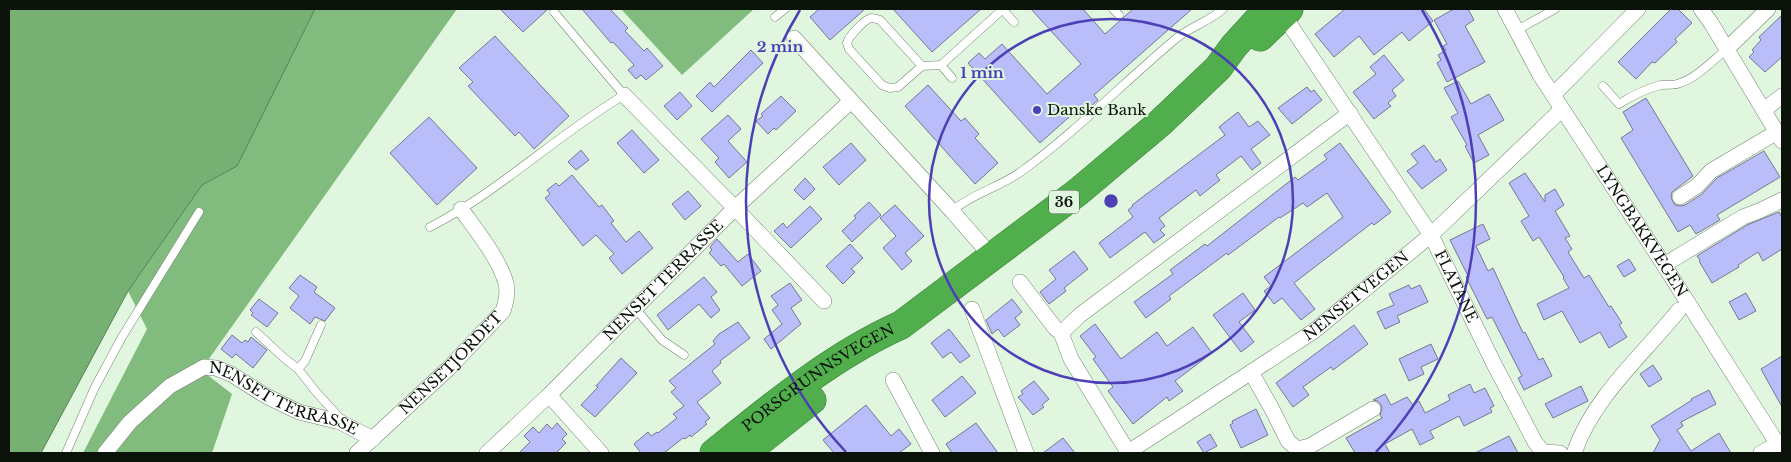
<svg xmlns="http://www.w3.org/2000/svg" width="1791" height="462" font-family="'Libre Baskerville',serif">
	<rect width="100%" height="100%" fill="#e0f6de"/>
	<g fill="#81bb7d">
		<path d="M315,9H457L201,370L232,394L212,453H83L147,329L128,291L202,185L237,166Z"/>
		<path d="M621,9H754L682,75Z"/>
	</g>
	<path fill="#77b073" stroke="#568154" d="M9,9H315L237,166L202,185L128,291L41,453H9Z"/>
	<g fill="#b9bdfa" stroke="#767892">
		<path d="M500,9H548L523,32Z"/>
		<path d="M582,9H610L628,28L625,31L644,51L647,48L663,66L646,80L641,75L636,79L628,70L634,65L613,42L611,43Z"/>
		<path d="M819,9H865L830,40L810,17Z"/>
		<path d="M893,9H981L932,52Z"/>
		<path d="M1031,9H1083L1105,34L1133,9H1192L1094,95L1098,100L1081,115L1077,110L1040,143L968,63L979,53L985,59L1002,44L1047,94L1081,64Z"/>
		<path d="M1345,9H1424L1433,21L1409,41L1402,32L1374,55L1359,36L1334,57L1315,34Z"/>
		<path d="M1454,9H1468L1474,20L1465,26L1485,62L1447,82L1437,63L1441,60L1438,55L1446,50L1443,46L1447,44L1434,20Z"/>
		<path d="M1671,9H1678L1692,23L1675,39L1677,42L1655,63L1652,62L1636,79L1618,62Z"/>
		<path d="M1782,15V57L1765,72L1749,57L1754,52L1752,50L1761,40L1759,37Z"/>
		<path d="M495,36L569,116L534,149L519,132L515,136L468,86L473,82L459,68Z"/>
		<path d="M751,50L763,63L712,112L696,96L710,82L714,87Z"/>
		<path d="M1384,55L1404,80L1392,90L1396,96L1388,103L1391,106L1374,119L1353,92L1376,74L1370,67Z"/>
		<path d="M1458,81L1471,104L1489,94L1504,120L1478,135L1489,155L1474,163L1465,146L1467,145L1451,117L1458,113L1444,88Z"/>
		<path d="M928,85L961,121L965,118L979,134L975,138L998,163L975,184L905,106Z"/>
		<path d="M1307,87L1311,92L1314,90L1322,100L1292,124L1278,108Z"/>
		<path d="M680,92L692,106L677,120L664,106Z"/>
		<path d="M781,96L796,111L776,130L774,128L768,134L756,121L763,116L761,114Z"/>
		<path d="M1646,98L1693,176L1672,192L1671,198L1675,205L1680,206L1685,205L1702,194L1717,178L1764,151L1780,177L1717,215L1720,220L1696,234L1690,225L1678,232L1621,138L1633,130L1623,112Z"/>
		<path d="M1238,112L1249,127L1258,121L1270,135L1251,149L1261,163L1252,170L1241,156L1216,175L1220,180L1200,196L1196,190L1159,218L1165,226L1160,230L1165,235L1154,243L1145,232L1110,258L1099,243L1133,217L1128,210L1133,206L1132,205L1225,135L1219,127Z"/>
		<path d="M728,115L741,129L728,141L747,162L729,178L715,162L719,158L701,139Z"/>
		<path d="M429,117L477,168L437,205L390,153Z"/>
		<path d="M632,130L659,160L644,173L617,143Z"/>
		<path d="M851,143L866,160L839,185L823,167Z"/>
		<path d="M1340,143L1391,212L1374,225L1372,223L1294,283L1315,309L1301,320L1282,298L1274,304L1264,291L1271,286L1264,277L1343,217L1327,193L1307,207L1303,203L1280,218L1279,217L1228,255L1227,253L1169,296L1171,299L1146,318L1134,302L1173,274L1170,270L1205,244L1207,246L1295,177L1298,180L1327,159L1324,155Z"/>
		<path d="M1424,145L1436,162L1440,159L1447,170L1422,189L1407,171L1418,163L1411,154Z"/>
		<path d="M581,150L589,160L576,170L568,162Z"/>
		<path d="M1525,173L1545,202V195L1555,189L1564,205L1555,211L1570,236L1565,238L1572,249L1568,252L1584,278L1589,275L1609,307L1611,306L1622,323L1619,325L1627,337L1609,348L1600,332L1580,343L1562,311L1544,320L1537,304L1569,288L1563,278L1564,277L1539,237L1533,241L1521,221L1529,216L1509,183Z"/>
		<path d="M572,175L599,207L602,205L614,221L611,223L626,242L639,231L653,248L622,274L609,258L614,254L596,235L583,246L545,198L550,194L547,190L556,183L559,186Z"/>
		<path d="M805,178L815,189L804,200L794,190Z"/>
		<path d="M688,191L701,206L685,220L672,204Z"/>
		<path d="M869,202L881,215L852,242L842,231L856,218L854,216Z"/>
		<path d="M895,205L924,236L905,253L912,261L902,270L883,248L896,236L880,218Z"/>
		<path d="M810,206L822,219L791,248L774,231L783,223L787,228Z"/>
		<path d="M1779,212L1782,217V249L1763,261L1758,252L1738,265L1739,267L1712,283L1699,261L1700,260L1697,256L1747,225Z"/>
		<path d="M1483,224L1490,239L1476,246L1488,271L1493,268L1523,333L1525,332L1539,360L1543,358L1552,376L1524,390L1518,378L1522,376L1492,317L1487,319L1466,277L1468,276L1450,240Z"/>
		<path d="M717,239L738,262L748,254L761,271L742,286L724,264L721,266L709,253L712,250L710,247Z"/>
		<path d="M850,244L863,258L851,269L855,272L843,284L826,266Z"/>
		<path d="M1074,251L1088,269L1064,288L1066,291L1049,304L1040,292L1056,279L1049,270Z"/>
		<path d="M1629,259L1636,270L1624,277L1617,266Z"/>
		<path d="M300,275L317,287L314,292L335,308L325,321L315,317L310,324L290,308L299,296L289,288Z"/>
		<path d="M704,277L717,292L711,297L720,310L711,318L699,304L668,330L657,315Z"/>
		<path d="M790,283L802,300L791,308L801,324L771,349L764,339L782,324L772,310L778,305L771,296Z"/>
		<path d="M1409,285L1411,289L1420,285L1428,302L1397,316L1400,322L1385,329L1377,312L1394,305L1389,294Z"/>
		<path d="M1243,293L1255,310L1239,322L1254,342L1241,352L1213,315Z"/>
		<path d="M1746,293L1756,311L1739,320L1729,302Z"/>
		<path d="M259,299L278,313L267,327L251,315L253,313L250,310Z"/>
		<path d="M1012,299L1022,312L1015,318L1020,325L1004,337L998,329L992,334L986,320Z"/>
		<path d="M738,322L750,338L720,361L721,363L712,371L721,383L697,402L710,418L705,422L707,424L691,437L690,435L685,439L683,438L664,453H641L634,444L648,432L651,436L657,432L658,433L677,418L673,414L684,406L671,392L676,388L669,381L715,344L713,341L719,334Z"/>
		<path d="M1095,324L1121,359L1157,332L1167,346L1193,327L1212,353L1175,381L1183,391L1169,401L1167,397L1133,424L1108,391L1113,387L1093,359L1096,357L1080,336Z"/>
		<path d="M1354,325L1368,344L1333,370L1331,367L1303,387L1309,395L1293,407L1276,383Z"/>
		<path d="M949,329L970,356L960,363L951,352L943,358L931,343Z"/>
		<path d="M232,335L242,343L245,340L248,342L251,337L267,350L253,368L236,354L232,358L221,349Z"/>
		<path d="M1431,344L1438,359L1421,367L1424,374L1409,381L1399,359Z"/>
		<path d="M1782,356V407L1761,369Z"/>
		<path d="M621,358L637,373L595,417L581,405L598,387L596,386Z"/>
		<path d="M1653,365L1662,379L1649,387L1640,374Z"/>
		<path d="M962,376L976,393L945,417L932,400Z"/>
		<path d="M1034,381L1049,399L1042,405L1044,407L1033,415L1018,397L1023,394L1021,391Z"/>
		<path d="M1470,384L1474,393L1485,388L1494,406L1490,408L1492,412L1464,426L1459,416L1430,431L1434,438L1420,445L1412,429L1385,444L1390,453H1355L1346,438L1382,418L1380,415L1382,409L1381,405L1378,401L1373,400L1385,394L1391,405L1407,397L1413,405L1419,401L1425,413L1450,400L1448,395Z"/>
		<path d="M1581,386L1588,401L1553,418L1545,404Z"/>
		<path d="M1709,390L1716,404L1681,422L1683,426L1677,430L1691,451L1719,433L1731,453H1653L1660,440L1651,426L1692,400L1691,399Z"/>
		<path d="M866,405L891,436L899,429L911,444L899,453H834L823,440Z"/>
		<path d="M1256,409L1268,435L1241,448L1230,425L1233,423L1232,421Z"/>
		<path d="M557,423L567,434L562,439L566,443L556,453H519L530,442L524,436L533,427L539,433L547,424L552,429Z"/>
		<path d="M976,423L998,453H952L946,444Z"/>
		<path d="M1210,434L1217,446L1204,453L1197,442Z"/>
		<path d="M1509,436L1518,453H1475Z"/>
		<path d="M1063,438L1075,453H1043Z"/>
	</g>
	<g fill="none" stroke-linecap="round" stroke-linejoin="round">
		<g stroke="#728670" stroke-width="9">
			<g id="lane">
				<path d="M1113,9L1119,15"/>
				<path d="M1003,10L1014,22"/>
				<path d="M775,17L785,9"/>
				<path d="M1517,30L1555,9"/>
				<path d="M922,66L880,20C877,19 874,18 871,18C864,20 849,36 847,43L849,49L882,85L890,88L898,87L922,66L941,65"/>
				<path d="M952,78L941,65L1003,9"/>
				<path d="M1603,86L1619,104C1633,95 1645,89 1661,85C1668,84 1674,86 1680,83C1698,77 1713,60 1727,49"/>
				<path d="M952,211C973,193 999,188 1022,171C1077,131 1125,81 1178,37C1192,26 1210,21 1223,9"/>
				<path d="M430,227C500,191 557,135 624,95L554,12"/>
				<path d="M635,308L662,340L684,355"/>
				<path d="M256,332L284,358L298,369L317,393L339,417L340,420"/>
				<path d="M298,369L305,361L321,325"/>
				<path d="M66,453L95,387L122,337L199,212"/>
			</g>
		</g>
		<g stroke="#728670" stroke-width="16">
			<g id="street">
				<path id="s1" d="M1505,9L1540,75L1664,265L1782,451"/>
				<path d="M1701,9L1711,23L1782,141"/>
				<path id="s2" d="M1290,25L1431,235L1494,364L1535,442L1543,452L1560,453"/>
				<path d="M794,38L952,211L992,257"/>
				<path d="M1727,49L1768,9"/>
				<path d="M624,95L735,208L851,101"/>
				<path d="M1553,95L1638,9"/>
				<path d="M1764,110L1782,96"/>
				<path d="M1680,197L1697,186L1711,171L1777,132"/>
				<path d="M1664,265L1743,217L1759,211L1782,200"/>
				<path d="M1020,282L1055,328L1061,333L1071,359L1128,452"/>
				<path d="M972,309L1026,453"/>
				<path d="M1061,333L1080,315L1350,113"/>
				<path d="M1251,372L1272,409L1288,441L1297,449L1310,446L1373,409"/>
				<path d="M893,380L932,453"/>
				<path id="s3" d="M105,453L130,422L170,386L204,367L216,368L231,374L266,396L299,412L340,422L373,439"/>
				<path id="s4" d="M357,453L448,369L503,311C506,302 509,290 505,280C497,256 476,230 461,209"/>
				<path d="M487,453L549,395"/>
				<path id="s5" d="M601,453L549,395L735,208L824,301"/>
				<path id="s6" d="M1127,453L1314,331L1431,235L1562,109"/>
				<path d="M1574,453C1594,396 1642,356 1679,310"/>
				<path d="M1761,453L1782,442"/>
			</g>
		</g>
		<g stroke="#387735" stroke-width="29">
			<g id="highway">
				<path d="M1260,37L1289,9"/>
				<path id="s7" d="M714,453C772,406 832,356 901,325L1078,192L1160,123L1218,68L1234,46L1268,9"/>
				<path d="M745,453L812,400"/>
			</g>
		</g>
		<use href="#lane" stroke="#fff" stroke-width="8"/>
		<use href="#street" stroke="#fff" stroke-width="15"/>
		<use href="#highway" stroke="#50ae4c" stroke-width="28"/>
	</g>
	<g fill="none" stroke="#4d40b7" stroke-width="2.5">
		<circle cx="1111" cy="201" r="182"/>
		<path d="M846 452A365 365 0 0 1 800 10M1422 10A365 365 0 0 1 1376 452"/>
	</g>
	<circle fill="#4d40b7" stroke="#e0f6de" stroke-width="2" cx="1037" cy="110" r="5"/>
	<g text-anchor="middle" stroke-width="4" stroke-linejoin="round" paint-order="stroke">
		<rect fill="#e0f6de" stroke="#4a564a" stroke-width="1" x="1049" y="190.5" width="30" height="23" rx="4"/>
		<g font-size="14" font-weight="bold" fill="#0a120a">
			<text x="1064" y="207">36</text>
		</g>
		<g font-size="15" fill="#0a120a" stroke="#e0f6de" text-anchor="start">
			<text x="1047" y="115">Danske Bank</text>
		</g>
		<g font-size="15" fill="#0a120a" stroke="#e0f6de">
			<text dy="5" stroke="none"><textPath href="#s1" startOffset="261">LYNGBAKKVEGEN</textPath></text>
			<text dy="5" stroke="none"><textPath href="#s5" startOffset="240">NENSET TERRASSE</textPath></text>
			<text dy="5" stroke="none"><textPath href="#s2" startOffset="310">FLATANE</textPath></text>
			<text dy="5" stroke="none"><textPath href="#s6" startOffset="278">NENSETVEGEN</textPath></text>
			<text dy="5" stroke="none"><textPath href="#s4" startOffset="130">NENSETJORDET</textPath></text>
			<text dy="5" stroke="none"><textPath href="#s7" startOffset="129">PORSGRUNNSVEGEN</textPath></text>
			<text dy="5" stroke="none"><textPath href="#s3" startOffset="219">NENSET TERRASSE</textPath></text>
		</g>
	</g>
	<circle cx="1111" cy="201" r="8" fill="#4d40b7" stroke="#e0f6de" stroke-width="2.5"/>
	<g font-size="15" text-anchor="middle" font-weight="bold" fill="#4d40b7" stroke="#e0f6de" stroke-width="4" stroke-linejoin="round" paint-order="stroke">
		<text x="780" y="52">2 min</text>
		<text x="982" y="78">1 min</text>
	</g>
	<rect width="1791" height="462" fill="none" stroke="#0a120a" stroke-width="20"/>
</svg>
